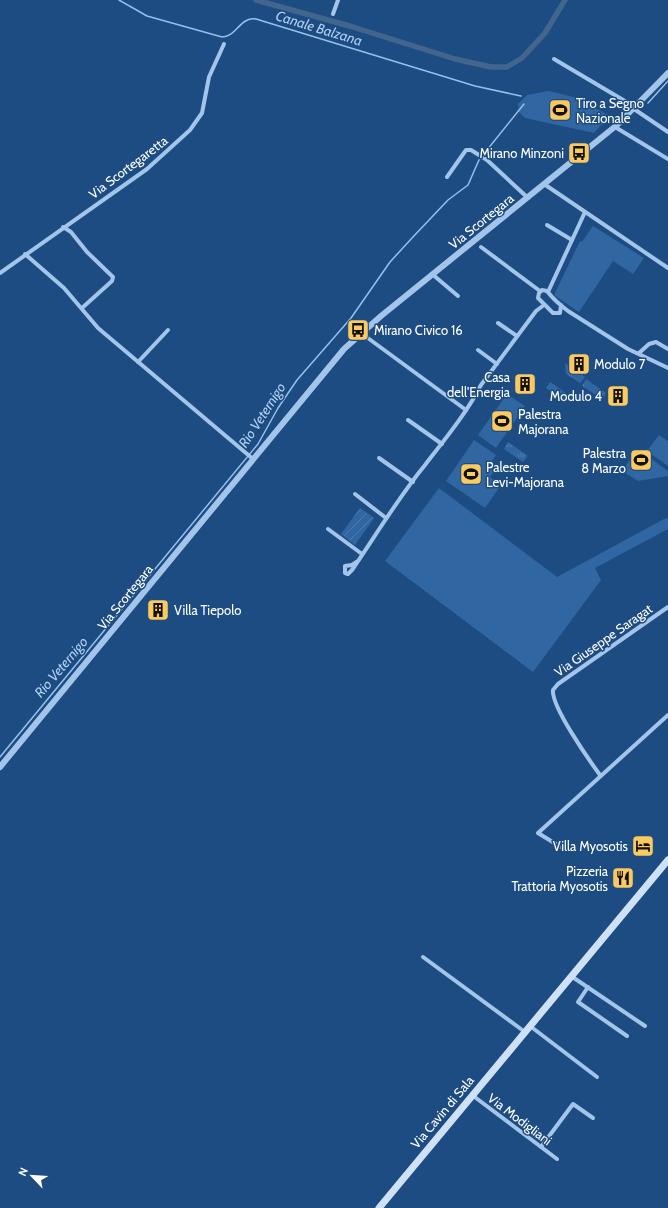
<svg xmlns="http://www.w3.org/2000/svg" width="668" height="1208" font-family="Cabin,sans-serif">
	<defs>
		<pattern id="grass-tufts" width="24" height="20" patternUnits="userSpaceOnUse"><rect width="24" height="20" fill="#3066a1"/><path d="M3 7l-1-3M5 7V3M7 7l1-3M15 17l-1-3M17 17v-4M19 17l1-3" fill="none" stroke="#4f7daf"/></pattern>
		<pattern id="garden-furrows" width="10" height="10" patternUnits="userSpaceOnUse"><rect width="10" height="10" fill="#3066a1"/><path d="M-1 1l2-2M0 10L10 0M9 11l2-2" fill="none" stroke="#4f7daf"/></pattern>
	</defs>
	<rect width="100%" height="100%" fill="#1d4c83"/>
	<g fill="url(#grass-tufts)">
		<path d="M565,363L585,377L580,383L566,374Z"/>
		<path d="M586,379L606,393L602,399L582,386Z"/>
		<path d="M550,382L570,396L565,403L546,388Z"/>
		<path d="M508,442L528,456L523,462L504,449Z"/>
	</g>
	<path fill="url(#garden-furrows)" d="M360,508L374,518L355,545L341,534Z"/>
	<g fill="#3066a1">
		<path d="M549,91L577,98L610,116L605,124L601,125L594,133L525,118L519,112L518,104L527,95Z"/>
		<path d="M593,226L644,258L633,274L613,261L579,312L554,295L580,241L582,242Z"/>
		<path d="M507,394L525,406L496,448L478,435Z"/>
		<path d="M659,435L668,441V466L647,451Z"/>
		<path d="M474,440L496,455L488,467L494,471L490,477L501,485L485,508L446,481Z"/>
		<path d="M638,449L668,471V476L638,481L622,471Z"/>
		<path d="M439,488L557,577L664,519L668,518V529L595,568L601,580L533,672L385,561Z"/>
	</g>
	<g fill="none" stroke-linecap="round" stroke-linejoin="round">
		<g stroke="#96c0ec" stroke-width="1.5">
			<path d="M119,0L147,16L222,37C237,37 239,17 256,19L475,86L521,96"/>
			<path d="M648,103L668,81"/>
			<path d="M0,757L258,444L278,408L297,380L351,318L390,262L412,238L448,200L468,185L479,160L524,104"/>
		</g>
		<path stroke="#42658d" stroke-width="5.5" d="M256,0L353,27L455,59L491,67H507L522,58L545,33L565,0"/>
		<g stroke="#a3c5ea" stroke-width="4">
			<path d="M333,14L338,0"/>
			<path d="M554,59L635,107"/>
			<path d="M634,109L668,132"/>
			<path d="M615,127L668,159"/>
			<path d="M447,177L466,150H471L487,160L528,198"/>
			<path d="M544,184L668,268"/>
			<path d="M547,225L572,240"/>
			<path d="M63,227L71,232L87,252L113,277L112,281L82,308"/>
			<path d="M481,247L540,291"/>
			<path d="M25,254L64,288L98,328L253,459"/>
			<path d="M0,273L147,169L190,130L202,113L209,77L224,44"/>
			<path d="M432,274L458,296"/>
			<path d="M548,292L585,212"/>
			<path d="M561,305L560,313H553L538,298L539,293L542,290L547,291C553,299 560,305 568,311L628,349L668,368"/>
			<path d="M498,323L517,336"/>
			<path d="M361,333L466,410"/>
			<path d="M478,350L497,364"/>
			<path d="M639,353L649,344L656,342L668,349"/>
			<path d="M138,362L168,330"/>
			<path d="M408,420L442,444"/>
			<path d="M379,458L413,482"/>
			<path d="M355,494L386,518"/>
			<path d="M328,529L362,554"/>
			<path d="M358,561L352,565L345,566V573L348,574L352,570C376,535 398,498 425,465C445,439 466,414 481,385L536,311L544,305"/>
			<path d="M600,775C589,760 551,706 553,690L558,684L668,607"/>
			<path d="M564,849L538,833L668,715"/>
			<path d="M423,957L525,1032"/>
			<path d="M571,976L645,1026"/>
			<path d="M588,987L578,1002L627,1036"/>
			<path d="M530,1026L597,1077"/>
			<path d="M472,1095L557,1159"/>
			<path d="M541,1147L573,1104L593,1118"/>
		</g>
		<path stroke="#a3c5ea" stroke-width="6" d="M0,767L344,349L381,316L617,125L668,73"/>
		<path stroke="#cfe1f7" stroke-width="7" d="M379,1208L668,860"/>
	</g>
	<defs>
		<g id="stadium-square" transform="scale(1.15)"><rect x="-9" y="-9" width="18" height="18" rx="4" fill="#faca61" stroke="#1d4c83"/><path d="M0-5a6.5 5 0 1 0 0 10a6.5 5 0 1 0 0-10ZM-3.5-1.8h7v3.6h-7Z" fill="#111"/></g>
		<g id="bus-square" transform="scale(1.15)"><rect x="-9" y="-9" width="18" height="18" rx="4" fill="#faca61" stroke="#1d4c83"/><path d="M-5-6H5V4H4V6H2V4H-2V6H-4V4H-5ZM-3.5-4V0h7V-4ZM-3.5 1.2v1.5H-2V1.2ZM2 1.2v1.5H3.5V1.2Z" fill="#111"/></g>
		<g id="building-square" transform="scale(1.15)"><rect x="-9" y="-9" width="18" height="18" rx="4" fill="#faca61" stroke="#1d4c83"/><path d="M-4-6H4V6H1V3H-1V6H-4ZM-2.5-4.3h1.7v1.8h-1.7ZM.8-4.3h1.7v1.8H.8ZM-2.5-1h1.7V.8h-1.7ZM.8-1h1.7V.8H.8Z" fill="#111"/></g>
		<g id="hotel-square" transform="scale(1.15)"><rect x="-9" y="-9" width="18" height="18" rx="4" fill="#faca61" stroke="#1d4c83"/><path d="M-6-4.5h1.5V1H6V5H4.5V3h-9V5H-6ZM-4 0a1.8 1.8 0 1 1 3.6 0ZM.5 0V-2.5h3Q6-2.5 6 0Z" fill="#111"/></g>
		<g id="restaurant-square" transform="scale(1.15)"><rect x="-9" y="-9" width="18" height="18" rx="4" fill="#faca61" stroke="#1d4c83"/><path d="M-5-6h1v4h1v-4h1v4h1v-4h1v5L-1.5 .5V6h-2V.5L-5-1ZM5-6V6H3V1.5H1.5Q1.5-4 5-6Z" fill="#111"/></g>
	</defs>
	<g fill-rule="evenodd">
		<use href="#stadium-square" x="560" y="110"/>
		<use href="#bus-square" x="579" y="153"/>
		<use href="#bus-square" x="358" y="330"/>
		<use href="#building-square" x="579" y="364"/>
		<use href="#building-square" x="525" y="384"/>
		<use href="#building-square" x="618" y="396"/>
		<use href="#stadium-square" x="502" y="421"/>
		<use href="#stadium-square" x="641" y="460"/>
		<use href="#stadium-square" x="471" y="474"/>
		<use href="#building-square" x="158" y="610"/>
		<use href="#hotel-square" x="643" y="846"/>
		<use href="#restaurant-square" x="623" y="878"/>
	</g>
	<g text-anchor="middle" stroke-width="3" stroke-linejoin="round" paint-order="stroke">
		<g font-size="13" fill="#fff" stroke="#1d4c83" text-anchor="start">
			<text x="576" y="108">Tiro a Segno<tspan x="576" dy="15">Nazionale</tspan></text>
			<text x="564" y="158" text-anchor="end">Mirano Minzoni</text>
			<text x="374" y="335">Mirano Civico 16</text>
			<text x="594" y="369">Modulo 7</text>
			<text x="510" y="382" text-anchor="end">Casa<tspan x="510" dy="15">dell'Energia</tspan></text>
			<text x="602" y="401" text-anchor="end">Modulo 4</text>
			<text x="518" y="419">Palestra<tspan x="518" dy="15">Majorana</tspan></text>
			<text x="626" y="458" text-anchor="end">Palestra<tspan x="626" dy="15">8 Marzo</tspan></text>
			<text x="486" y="472">Palestre<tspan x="486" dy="15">Levi-Majorana</tspan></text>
			<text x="174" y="615">Villa Tiepolo</text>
			<text x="628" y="851" text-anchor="end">Villa Myosotis</text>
			<text x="608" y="876" text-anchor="end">Pizzeria<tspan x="608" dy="15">Trattoria Myosotis</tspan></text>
		</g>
		<g font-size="13" fill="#fff" stroke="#1d4c83">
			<text transform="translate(128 167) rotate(-37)" y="5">Via Scortegaretta</text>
			<text transform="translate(481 221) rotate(-39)" y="5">Via Scortegara</text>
			<text transform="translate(125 597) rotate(-51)" y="5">Via Scortegara</text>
			<text transform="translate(603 640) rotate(-35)" y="5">Via Giuseppe Saragat</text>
			<text transform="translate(442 1112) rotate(-50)" y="5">Via Cavin di Sala</text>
			<text transform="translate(520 1119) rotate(37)" y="5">Via Modigliani</text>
		</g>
		<g font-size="14" font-style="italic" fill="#afcff1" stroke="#1d4c83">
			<text transform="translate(319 28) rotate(17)" y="5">Canale Balzana</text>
			<text transform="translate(262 415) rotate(-57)" y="5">Rio Veternigo</text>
			<text transform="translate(61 667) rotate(-50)" y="5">Rio Veternigo</text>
		</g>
	</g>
	<g transform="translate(32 1176) rotate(295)" stroke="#1d4c83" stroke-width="3" paint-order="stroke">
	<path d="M0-3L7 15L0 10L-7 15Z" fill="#ffffff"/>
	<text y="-6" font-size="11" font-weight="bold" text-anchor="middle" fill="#ffffff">N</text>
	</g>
</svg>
